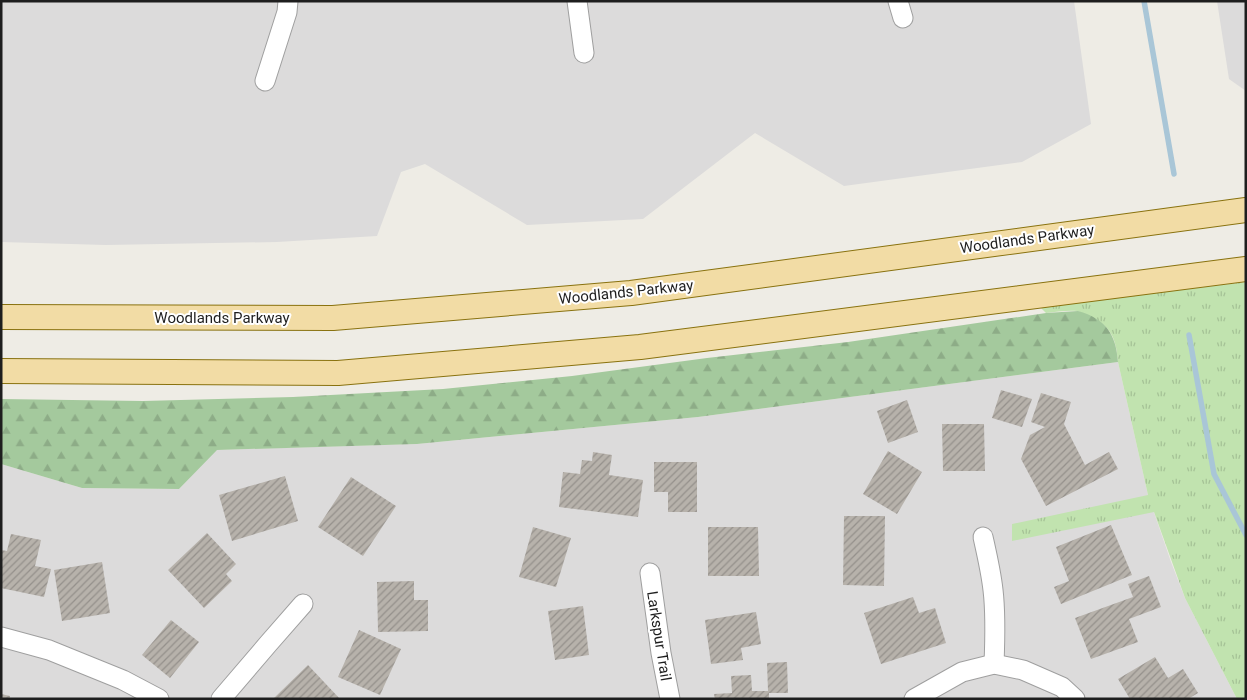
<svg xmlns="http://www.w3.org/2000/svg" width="1247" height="700" font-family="Roboto,sans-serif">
	<defs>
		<pattern id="grass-tufts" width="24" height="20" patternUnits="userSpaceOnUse" patternTransform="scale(1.25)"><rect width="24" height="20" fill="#c1e3af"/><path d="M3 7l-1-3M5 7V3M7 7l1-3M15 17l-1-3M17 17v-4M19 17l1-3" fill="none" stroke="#a5c296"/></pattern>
		<pattern id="forest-firs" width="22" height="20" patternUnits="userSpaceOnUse" patternTransform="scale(1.25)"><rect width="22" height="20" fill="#a4c99d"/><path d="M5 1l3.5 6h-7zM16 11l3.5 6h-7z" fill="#8dac87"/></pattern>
		<pattern id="building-hatch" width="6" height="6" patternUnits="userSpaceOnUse" patternTransform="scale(1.25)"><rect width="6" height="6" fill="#b7b2ab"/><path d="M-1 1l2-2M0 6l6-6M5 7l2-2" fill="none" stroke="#94908b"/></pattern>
	</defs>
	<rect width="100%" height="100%" fill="#eeece5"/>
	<g fill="#dcdbdb">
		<path d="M1,1H1074L1091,124L1022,162L844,186L755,133L643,219L527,225L425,164L401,172L377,236L277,242L106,245L1,242Z"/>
		<path d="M1217,1H1246V91L1229,79Z"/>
		<path d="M1118,362L1148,495L1171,562L1185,598L1237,699H1V464L82,488L179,489L216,450L417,444L698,417Z"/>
	</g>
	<path fill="url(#grass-tufts)" d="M1246,282V699H1237L1185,598L1154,512L1012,541V524L1148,495L1118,362C1116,338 1111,325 1088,316C1085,314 1081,312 1077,311C1068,310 1056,312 1046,313L1040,307Z"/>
	<path fill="url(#forest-firs)" d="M1078,311C1106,319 1116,334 1118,362L698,417L417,444L217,450L179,489L82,488L1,464V399L143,401L293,397L443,389L572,376L707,358L848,342L1046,313Z"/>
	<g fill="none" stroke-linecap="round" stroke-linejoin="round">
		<g stroke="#a9c6d7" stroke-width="5.5">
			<path d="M1144,1L1174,174"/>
			<path d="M1189,335L1214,474L1246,535"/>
		</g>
	</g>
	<g fill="url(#building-hatch)">
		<path d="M1001,390L1032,399L1022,427L992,418Z"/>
		<path d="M1041,393L1071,402L1064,424L1085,465L1109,452L1118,469L1046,506L1021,459L1030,435L1045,427L1031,422Z"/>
		<path d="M907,400L918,432L888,443L877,411Z"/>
		<path d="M942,424H984L985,471H943Z"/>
		<path d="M888,451L922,472L897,514L863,494Z"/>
		<path d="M593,452L612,455L609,475L643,480L638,517L559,507L563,472L580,474L582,460L592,461Z"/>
		<path d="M654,462H697V512H668V492H654Z"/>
		<path d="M285,476L298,521L232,541L219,495Z"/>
		<path d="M351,477L396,506L363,556L318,527Z"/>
		<path d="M844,516H885L884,586L843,585Z"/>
		<path d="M1111,525L1132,575L1061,604L1054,587L1069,581L1056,547Z"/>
		<path d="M533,527L571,538L556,587L519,577Z"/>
		<path d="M708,527H758L759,576H708Z"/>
		<path d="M207,533L236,564L226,574L232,581L204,608L168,570Z"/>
		<path d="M11,534L41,540L35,566L51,569L44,597L1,588V550L7,551Z"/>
		<path d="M102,562L110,613L62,621L54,570Z"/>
		<path d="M1149,576L1161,607L1129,619L1138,642L1091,659L1075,618L1133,597L1128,584Z"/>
		<path d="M414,581V600H428V631L378,632L377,582Z"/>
		<path d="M913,597L919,613L935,608L946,643L881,664L864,613Z"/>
		<path d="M583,606L589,655L555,660L548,611Z"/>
		<path d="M756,612L761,644L741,648L743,660L711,664L705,620Z"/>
		<path d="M171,620L199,642L170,678L142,655Z"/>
		<path d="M359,630L401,649L380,695L338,677Z"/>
		<path d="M1155,657L1168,678L1183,669L1198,693L1188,699H1130L1118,679Z"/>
		<path d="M787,662L788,693H769V699H715L714,694L732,693L731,676L751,675L752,691H768L767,663Z"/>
		<path d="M308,665L340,699H273Z"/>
		<path d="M1,694L10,696V699H1Z"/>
	</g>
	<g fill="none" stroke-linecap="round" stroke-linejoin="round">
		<g stroke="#9f9f9f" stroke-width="21">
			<g id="minor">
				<path d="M577,1L584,53"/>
				<path d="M898,1L903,18"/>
				<path d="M265,81L287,12L288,1"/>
				<path d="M983,537C987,555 991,572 993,590C996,615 995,640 994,664"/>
				<path d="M650,573L661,653L670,699"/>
				<path d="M1,637L49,650L123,680L159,699"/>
				<path d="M221,699L268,644L303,604"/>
				<path d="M914,699L962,672L994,664L1023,670L1062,687L1075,699"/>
			</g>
		</g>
		<g stroke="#89720f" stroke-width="26">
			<g id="major">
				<path d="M1,317L333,318L631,293L1246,210"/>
				<path d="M1,371L338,373L640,347L1246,269"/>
			</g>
		</g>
		<use href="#minor" stroke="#fff" stroke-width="19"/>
		<use href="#major" stroke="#f2dca5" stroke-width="24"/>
	</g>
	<g text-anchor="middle" stroke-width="4" stroke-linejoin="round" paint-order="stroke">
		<g font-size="15" fill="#1e1e1e" stroke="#fff">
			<text transform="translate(1027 239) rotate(-8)" y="5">Woodlands Parkway</text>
			<text transform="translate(626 292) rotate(-6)" y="5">Woodlands Parkway</text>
			<text x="222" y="323">Woodlands Parkway</text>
			<text transform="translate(659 636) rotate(81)" y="5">Larkspur Trail</text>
		</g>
	</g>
	<rect width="1247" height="700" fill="none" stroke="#1e1e1e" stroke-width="5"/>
</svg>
